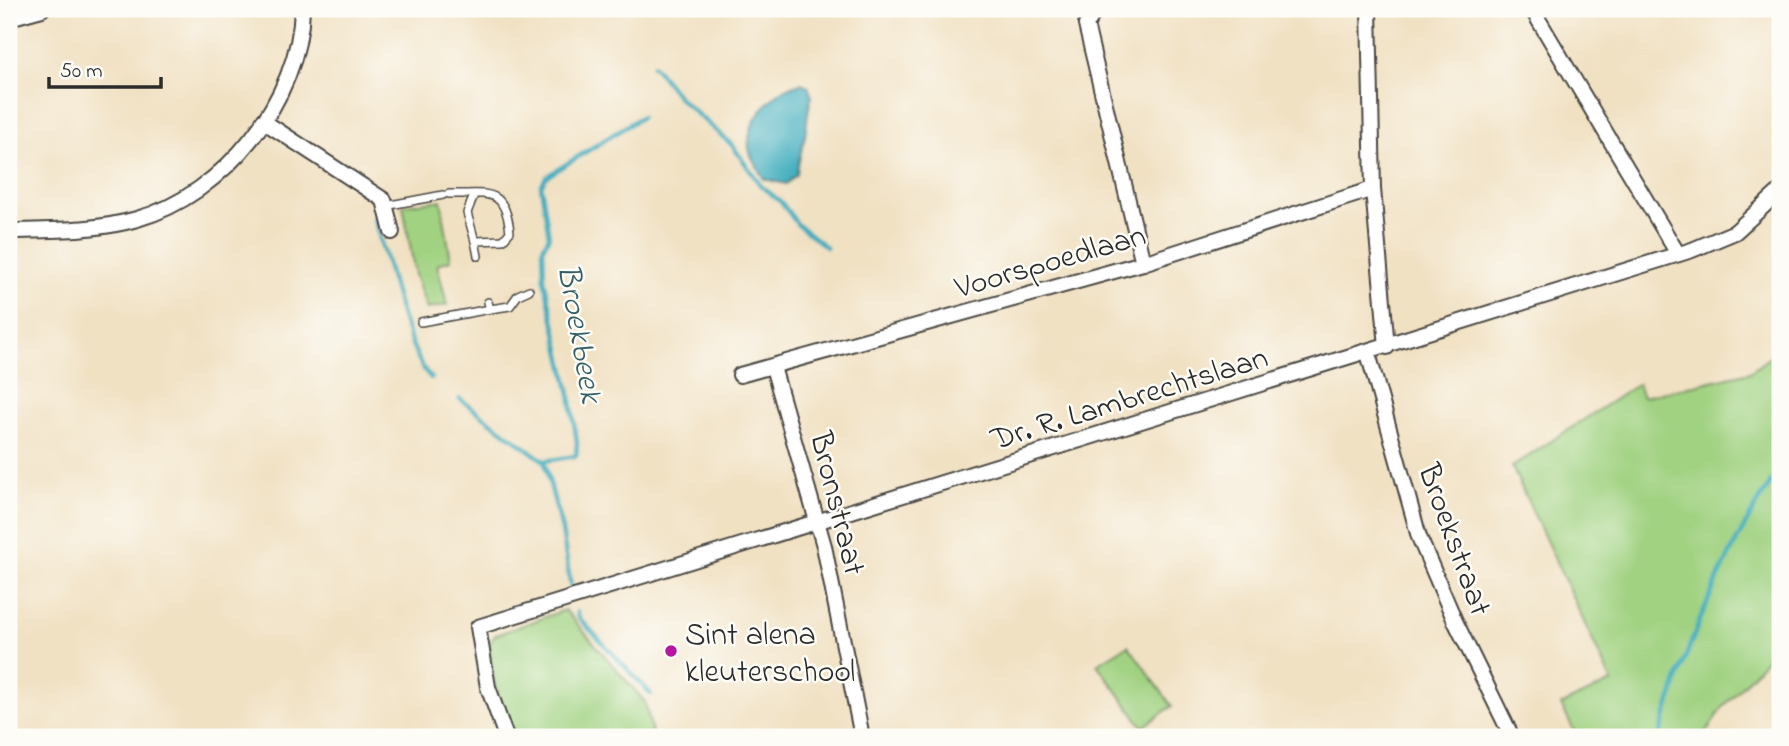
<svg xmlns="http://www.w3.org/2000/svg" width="1789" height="746" font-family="'Indie Flower',sans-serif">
	<rect width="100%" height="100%" fill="#fdfcf7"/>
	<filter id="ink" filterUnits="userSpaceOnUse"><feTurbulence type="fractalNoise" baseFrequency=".0143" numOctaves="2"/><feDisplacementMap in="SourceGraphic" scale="14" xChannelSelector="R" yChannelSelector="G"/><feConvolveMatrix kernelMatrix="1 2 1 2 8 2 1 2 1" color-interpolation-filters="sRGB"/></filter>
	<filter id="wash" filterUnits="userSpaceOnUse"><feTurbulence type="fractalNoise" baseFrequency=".00686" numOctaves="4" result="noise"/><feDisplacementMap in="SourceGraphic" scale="28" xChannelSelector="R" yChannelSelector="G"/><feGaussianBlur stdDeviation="1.57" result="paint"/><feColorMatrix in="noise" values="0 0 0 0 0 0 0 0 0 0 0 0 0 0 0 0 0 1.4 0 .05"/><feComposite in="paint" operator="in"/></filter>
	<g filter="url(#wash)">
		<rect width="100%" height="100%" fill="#f1e1c3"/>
		<g fill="#a0d281" stroke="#667e56" stroke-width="2">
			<path d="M441,200L451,260L437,264L447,305L427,309L415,275L403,205Z"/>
			<path d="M1780,349V644L1723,707L1703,737H1577L1561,705L1612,682L1512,467L1638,384L1643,397L1750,372Z"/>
			<path d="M565,610L645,702L653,737H513L494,681L489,644L495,635Z"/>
			<path d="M1128,645L1172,706L1143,727L1097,664Z"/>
		</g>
		<path fill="#3eacbd" stroke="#346c74" stroke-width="2" d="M801,83L808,86L812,97C807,109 808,117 806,130C804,145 798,158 797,174L786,184L764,179C759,170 751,159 749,149C745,120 775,89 801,83Z"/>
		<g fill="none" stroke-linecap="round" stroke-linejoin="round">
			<g stroke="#3eacbd" stroke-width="4.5">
				<path d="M653,65L680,99L732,145L761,186L781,202L798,225L826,247"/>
				<path d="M374,219C386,254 407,355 431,378"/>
				<path d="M460,399L544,461L562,530L571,588"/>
				<path d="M544,461L576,456L577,443L570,394L544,279L543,248L549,236L541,186L546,177L641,117"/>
				<path d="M577,612L579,618L651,694"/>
				<path d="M1659,737C1687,645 1724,549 1780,469"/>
			</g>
		</g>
	</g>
	<g filter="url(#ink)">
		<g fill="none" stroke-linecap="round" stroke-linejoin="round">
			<g stroke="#494642" stroke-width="10">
				<g id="service">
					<path d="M449,194C486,195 505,185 510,232L503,240L475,241L467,213L474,195"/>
					<path d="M385,206L443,195"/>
					<path d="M475,241L478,256"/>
					<path d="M488,302L490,309L510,306L518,295L529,290"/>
					<path d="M421,322L490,309"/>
				</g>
			</g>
			<g stroke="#494642" stroke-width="18">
				<g id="minor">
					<path d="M1105,9L1095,11L1086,25L1143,263"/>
					<path d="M1369,9L1373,189L1387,347"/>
					<path d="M1532,9L1678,254"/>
					<path d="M9,18L42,9"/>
					<path d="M263,121L384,200L392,232"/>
					<path d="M9,231C51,230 96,231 137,219C224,195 300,99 302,9"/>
					<path d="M1368,353L1419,537L1455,621L1512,737"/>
					<path d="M773,367L824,546L862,737"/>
					<path d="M740,375L1143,263L1373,189"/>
					<path d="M506,737L488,687L478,627L1692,250L1735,232L1780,191"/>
				</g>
			</g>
			<use href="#service" stroke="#fff" stroke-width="7"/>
			<use href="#minor" stroke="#fff" stroke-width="14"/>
		</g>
	</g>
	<circle fill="#b5179e" stroke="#fdfcf7" stroke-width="2.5" cx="671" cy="651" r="7"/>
	<g text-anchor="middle" stroke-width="5" stroke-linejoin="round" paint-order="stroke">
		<g font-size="32" fill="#2b2b2b" stroke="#fdfcf7">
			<text transform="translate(1050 260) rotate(-16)" y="11">Voorspoedlaan</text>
			<text transform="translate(1129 397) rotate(-17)" y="11">Dr. R. Lambrechtslaan</text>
			<text transform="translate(839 503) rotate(76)" y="11">Bronstraat</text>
			<text transform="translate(1456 539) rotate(70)" y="11">Broekstraat</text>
		</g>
		<g font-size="32" fill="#2b2b2b" stroke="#fdfcf7" text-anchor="start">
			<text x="685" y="644">Sint alena<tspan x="685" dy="37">kleuterschool</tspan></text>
		</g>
		<g font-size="33" font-style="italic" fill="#335f65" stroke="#fdfcf7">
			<text transform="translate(582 333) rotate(80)" y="12">Broekbeek</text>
		</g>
	</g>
	<rect width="1789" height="746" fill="none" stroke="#fdfcf7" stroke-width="35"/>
	<path d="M49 77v10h112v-10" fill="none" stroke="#2b2b2b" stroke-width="3.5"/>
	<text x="60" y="77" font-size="21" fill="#2b2b2b" stroke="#fdfcf7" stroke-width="5" paint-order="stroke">50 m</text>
</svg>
